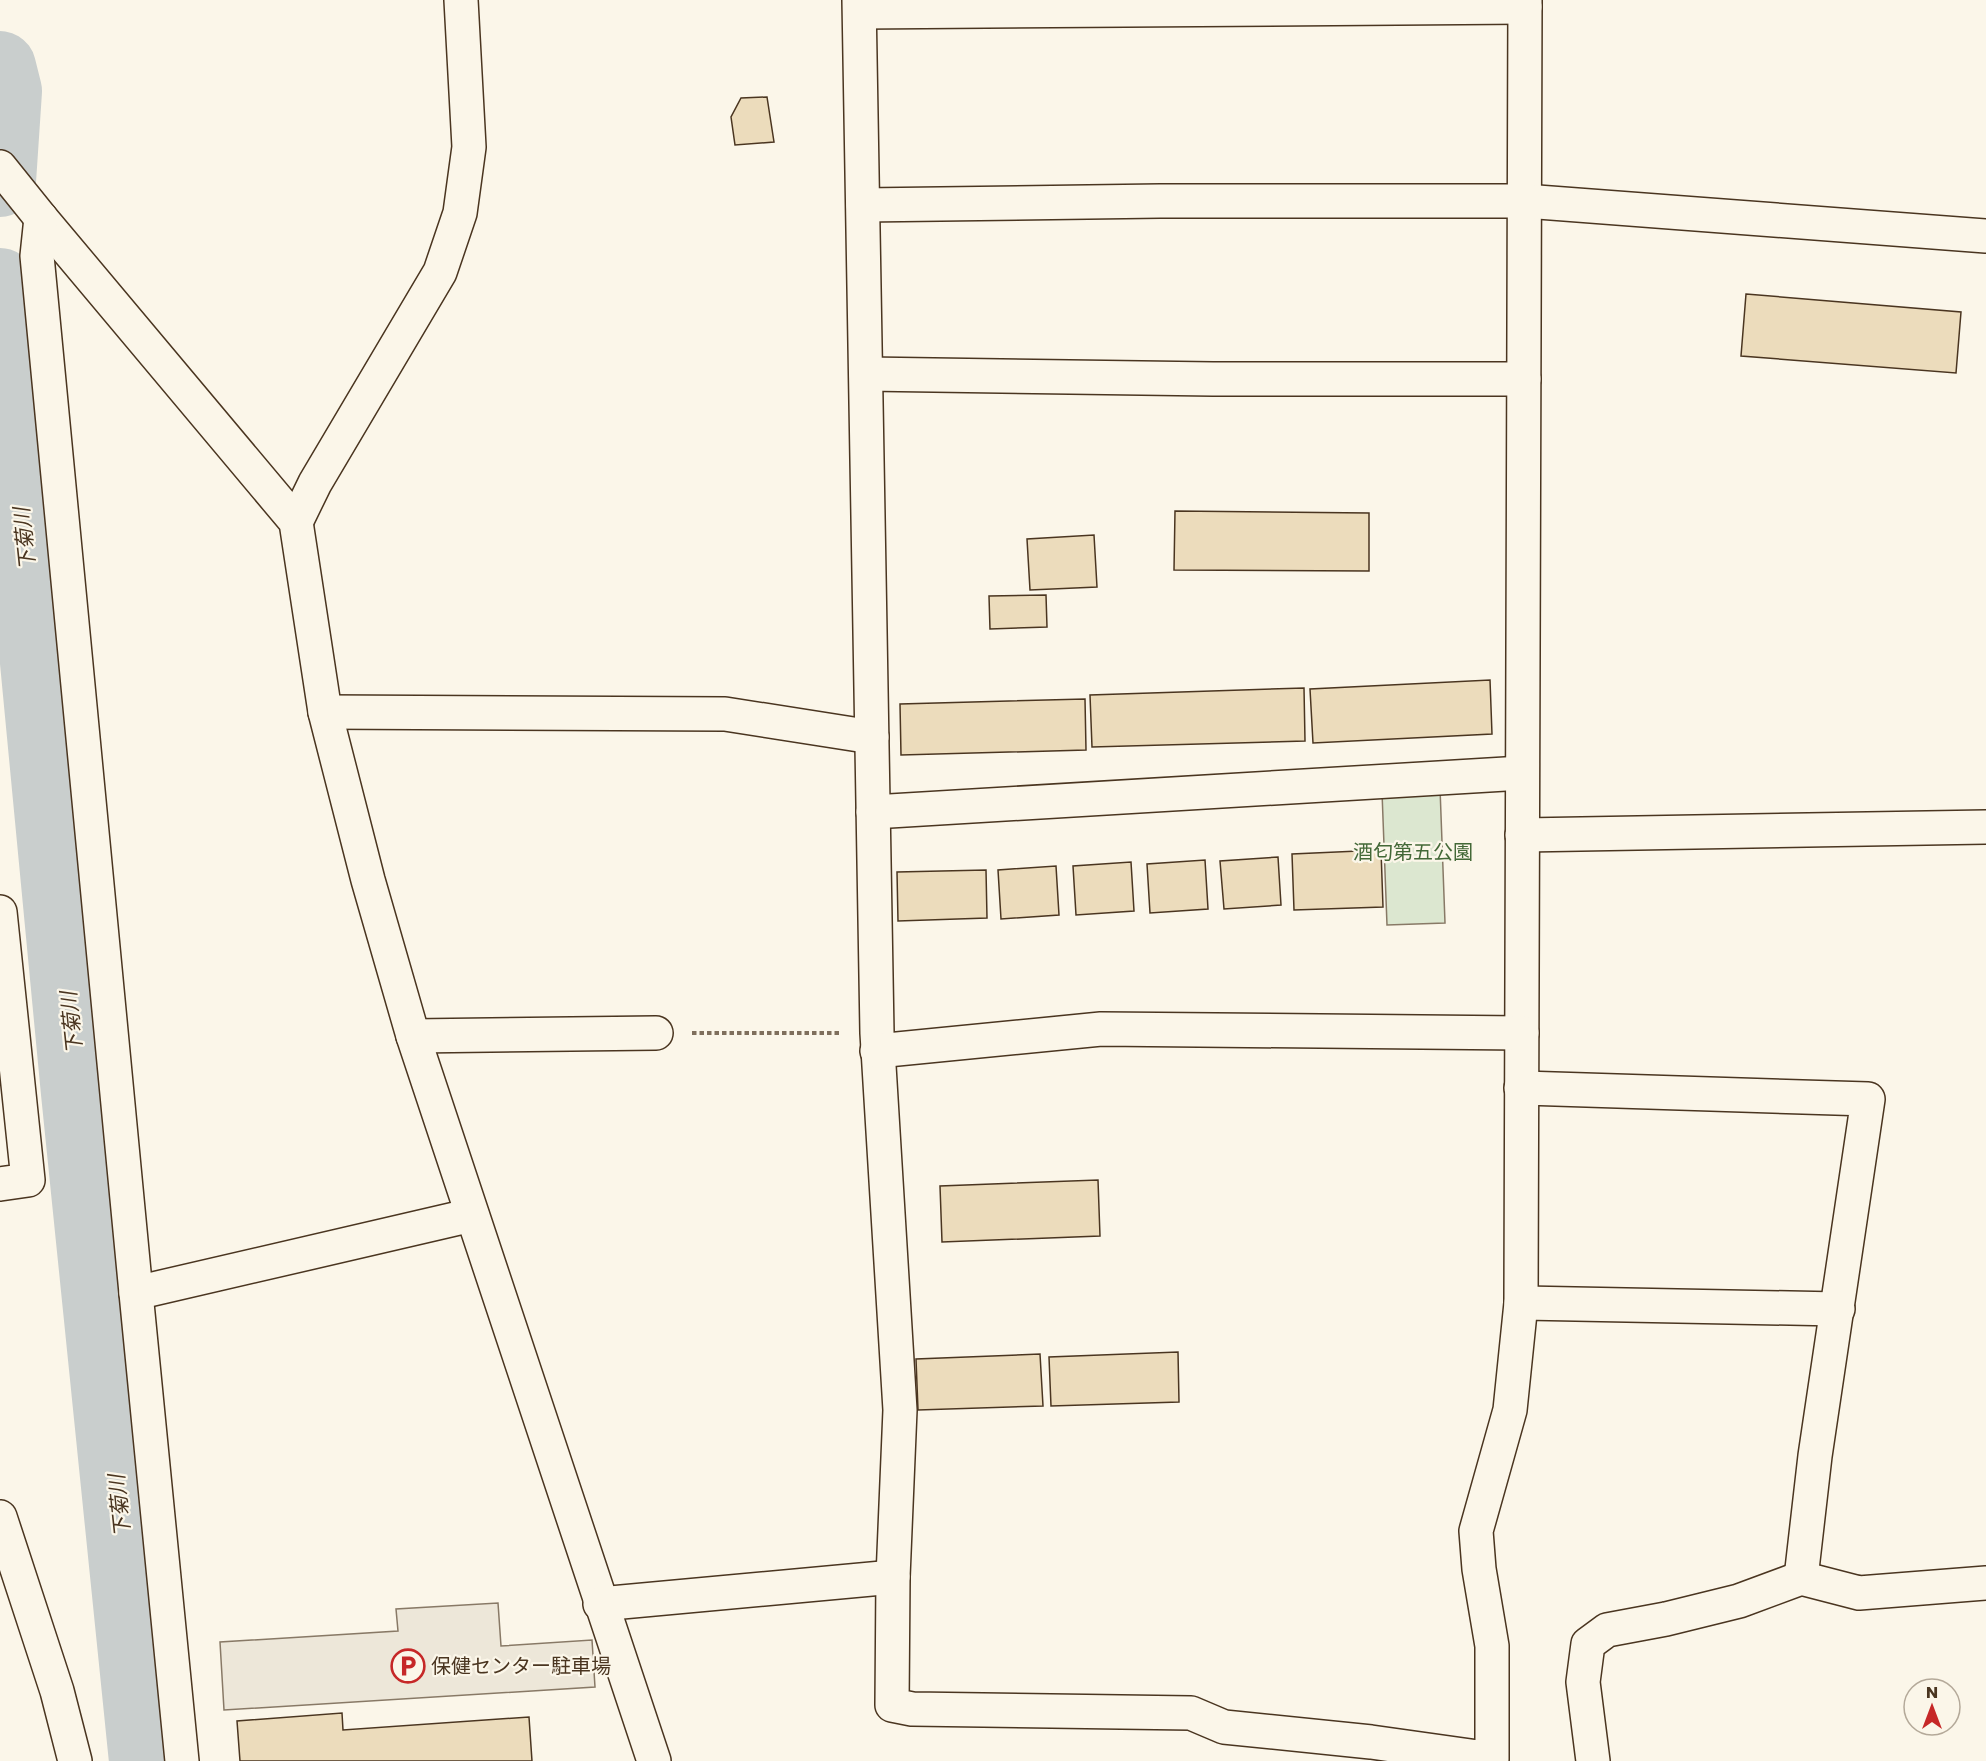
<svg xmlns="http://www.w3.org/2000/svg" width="1986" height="1761" font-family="Poppins,'Noto Sans JP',sans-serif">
	<rect width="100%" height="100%" fill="#fbf6e9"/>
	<path fill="#dce7d0" stroke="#887966" stroke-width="1.5" d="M1440,788L1445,923L1387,925L1382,792Z"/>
	<path fill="#ede7d9" stroke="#887966" stroke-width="1.5" d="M498,1603L501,1646L592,1640L595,1687L224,1710L220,1642L398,1631L396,1609Z"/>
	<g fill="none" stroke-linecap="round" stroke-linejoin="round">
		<g stroke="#c9cecd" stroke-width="72">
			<path d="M0,67L6,91L0,181"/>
			<path d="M0,284L77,1093L145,1761"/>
		</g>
	</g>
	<g fill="#ecdcbc" stroke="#4a3520" stroke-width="1.5">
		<path d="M767,97L774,142L735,145L731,117L741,98Z"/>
		<path d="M1746,294L1961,312L1956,373L1741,356Z"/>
		<path d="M1175,511L1369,513V571L1174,570Z"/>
		<path d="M1094,535L1097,587L1030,590L1027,539Z"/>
		<path d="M1046,595L1047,627L990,629L989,596Z"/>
		<path d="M1490,680L1492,734L1313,743L1310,689Z"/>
		<path d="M1304,688L1305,741L1092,747L1090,695Z"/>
		<path d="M1085,699L1086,750L901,755L900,704Z"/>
		<path d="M1381,850L1383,907L1294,910L1292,854Z"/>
		<path d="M1278,857L1281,905L1224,909L1220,861Z"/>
		<path d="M1205,860L1208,909L1150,913L1147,864Z"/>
		<path d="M1131,862L1134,911L1076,915L1073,866Z"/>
		<path d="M1056,866L1059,915L1001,919L998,870Z"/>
		<path d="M986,870L987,918L898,921L897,872Z"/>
		<path d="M1098,1180L1100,1236L942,1242L940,1186Z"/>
		<path d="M1178,1352L1179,1402L1051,1406L1049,1357Z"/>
		<path d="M1040,1354L1043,1406L918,1410L916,1359Z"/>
		<path d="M342,1713L343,1730L529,1717L532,1761H240L237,1721Z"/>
	</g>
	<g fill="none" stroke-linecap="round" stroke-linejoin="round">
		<g stroke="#4a3520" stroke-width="36">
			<g id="minor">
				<path d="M859,0L877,1033L900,1410L893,1577L892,1705L912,1709L1191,1713L1224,1727L1371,1742L1492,1759V1646L1479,1569L1476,1531L1510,1410L1521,1303L1525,0"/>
				<path d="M860,12L1525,7"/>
				<path d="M0,167L41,218L296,522L325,712L368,880L413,1036L654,1761"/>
				<path d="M863,205L1160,201H1524L1986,236"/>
				<path d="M41,218L37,256L136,1293L182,1761"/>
				<path d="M866,374L1213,379H1524"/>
				<path d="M296,522L315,483L440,272L460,213L469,147L461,0"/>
				<path d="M325,712L725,714L872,737"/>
				<path d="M873,812L1522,773"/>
				<path d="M1522,835L1986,827"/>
				<path d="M0,912L28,1180L0,1184"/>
				<path d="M413,1036L656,1033"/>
				<path d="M877,1051L1101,1029L1522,1033"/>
				<path d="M1521,1088L1868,1099L1815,1456L1801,1578"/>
				<path d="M136,1293L472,1215"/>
				<path d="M1521,1303L1838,1309"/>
				<path d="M0,1517L57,1691L75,1761"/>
				<path d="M600,1604L893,1577"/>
				<path d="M1593,1761L1583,1682L1588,1644L1607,1630L1666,1619L1739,1601L1801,1578L1859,1593L1986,1583"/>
			</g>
		</g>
		<path stroke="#7f6f5c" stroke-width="4" stroke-dasharray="4.5 3" stroke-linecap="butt" d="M692,1033H841"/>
		<use href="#minor" stroke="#fbf6e9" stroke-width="33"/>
	</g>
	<defs>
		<g id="parking-ring" transform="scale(1.725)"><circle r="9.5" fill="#fbf6e9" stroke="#c62828" stroke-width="1.5"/><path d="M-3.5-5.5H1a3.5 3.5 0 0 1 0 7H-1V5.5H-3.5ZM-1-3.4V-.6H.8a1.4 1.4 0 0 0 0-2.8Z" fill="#c62828"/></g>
	</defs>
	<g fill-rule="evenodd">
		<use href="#parking-ring" x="408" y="1666"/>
	</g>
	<g text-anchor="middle" stroke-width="4.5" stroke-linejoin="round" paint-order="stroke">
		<g font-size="20" fill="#436837" stroke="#fbf6e9">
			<text x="1413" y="859">酒匂第五公園</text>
		</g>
		<g font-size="20" fill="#4a3520" stroke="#fbf6e9" text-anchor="start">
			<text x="431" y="1673">保健センター駐車場</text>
		</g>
		<g font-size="21" font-style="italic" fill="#4a3520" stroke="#fbf6e9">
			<text transform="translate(25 539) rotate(-96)" y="7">下菊川</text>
			<text transform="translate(72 1023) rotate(-96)" y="7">下菊川</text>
			<text transform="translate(120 1506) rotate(-96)" y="7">下菊川</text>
		</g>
	</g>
	<g transform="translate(1932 1707)"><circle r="28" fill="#fbf6e9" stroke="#b4a999" stroke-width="1.5"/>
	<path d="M0-4.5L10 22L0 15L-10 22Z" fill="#c62828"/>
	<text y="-9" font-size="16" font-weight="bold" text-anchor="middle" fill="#4a3520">N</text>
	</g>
</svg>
